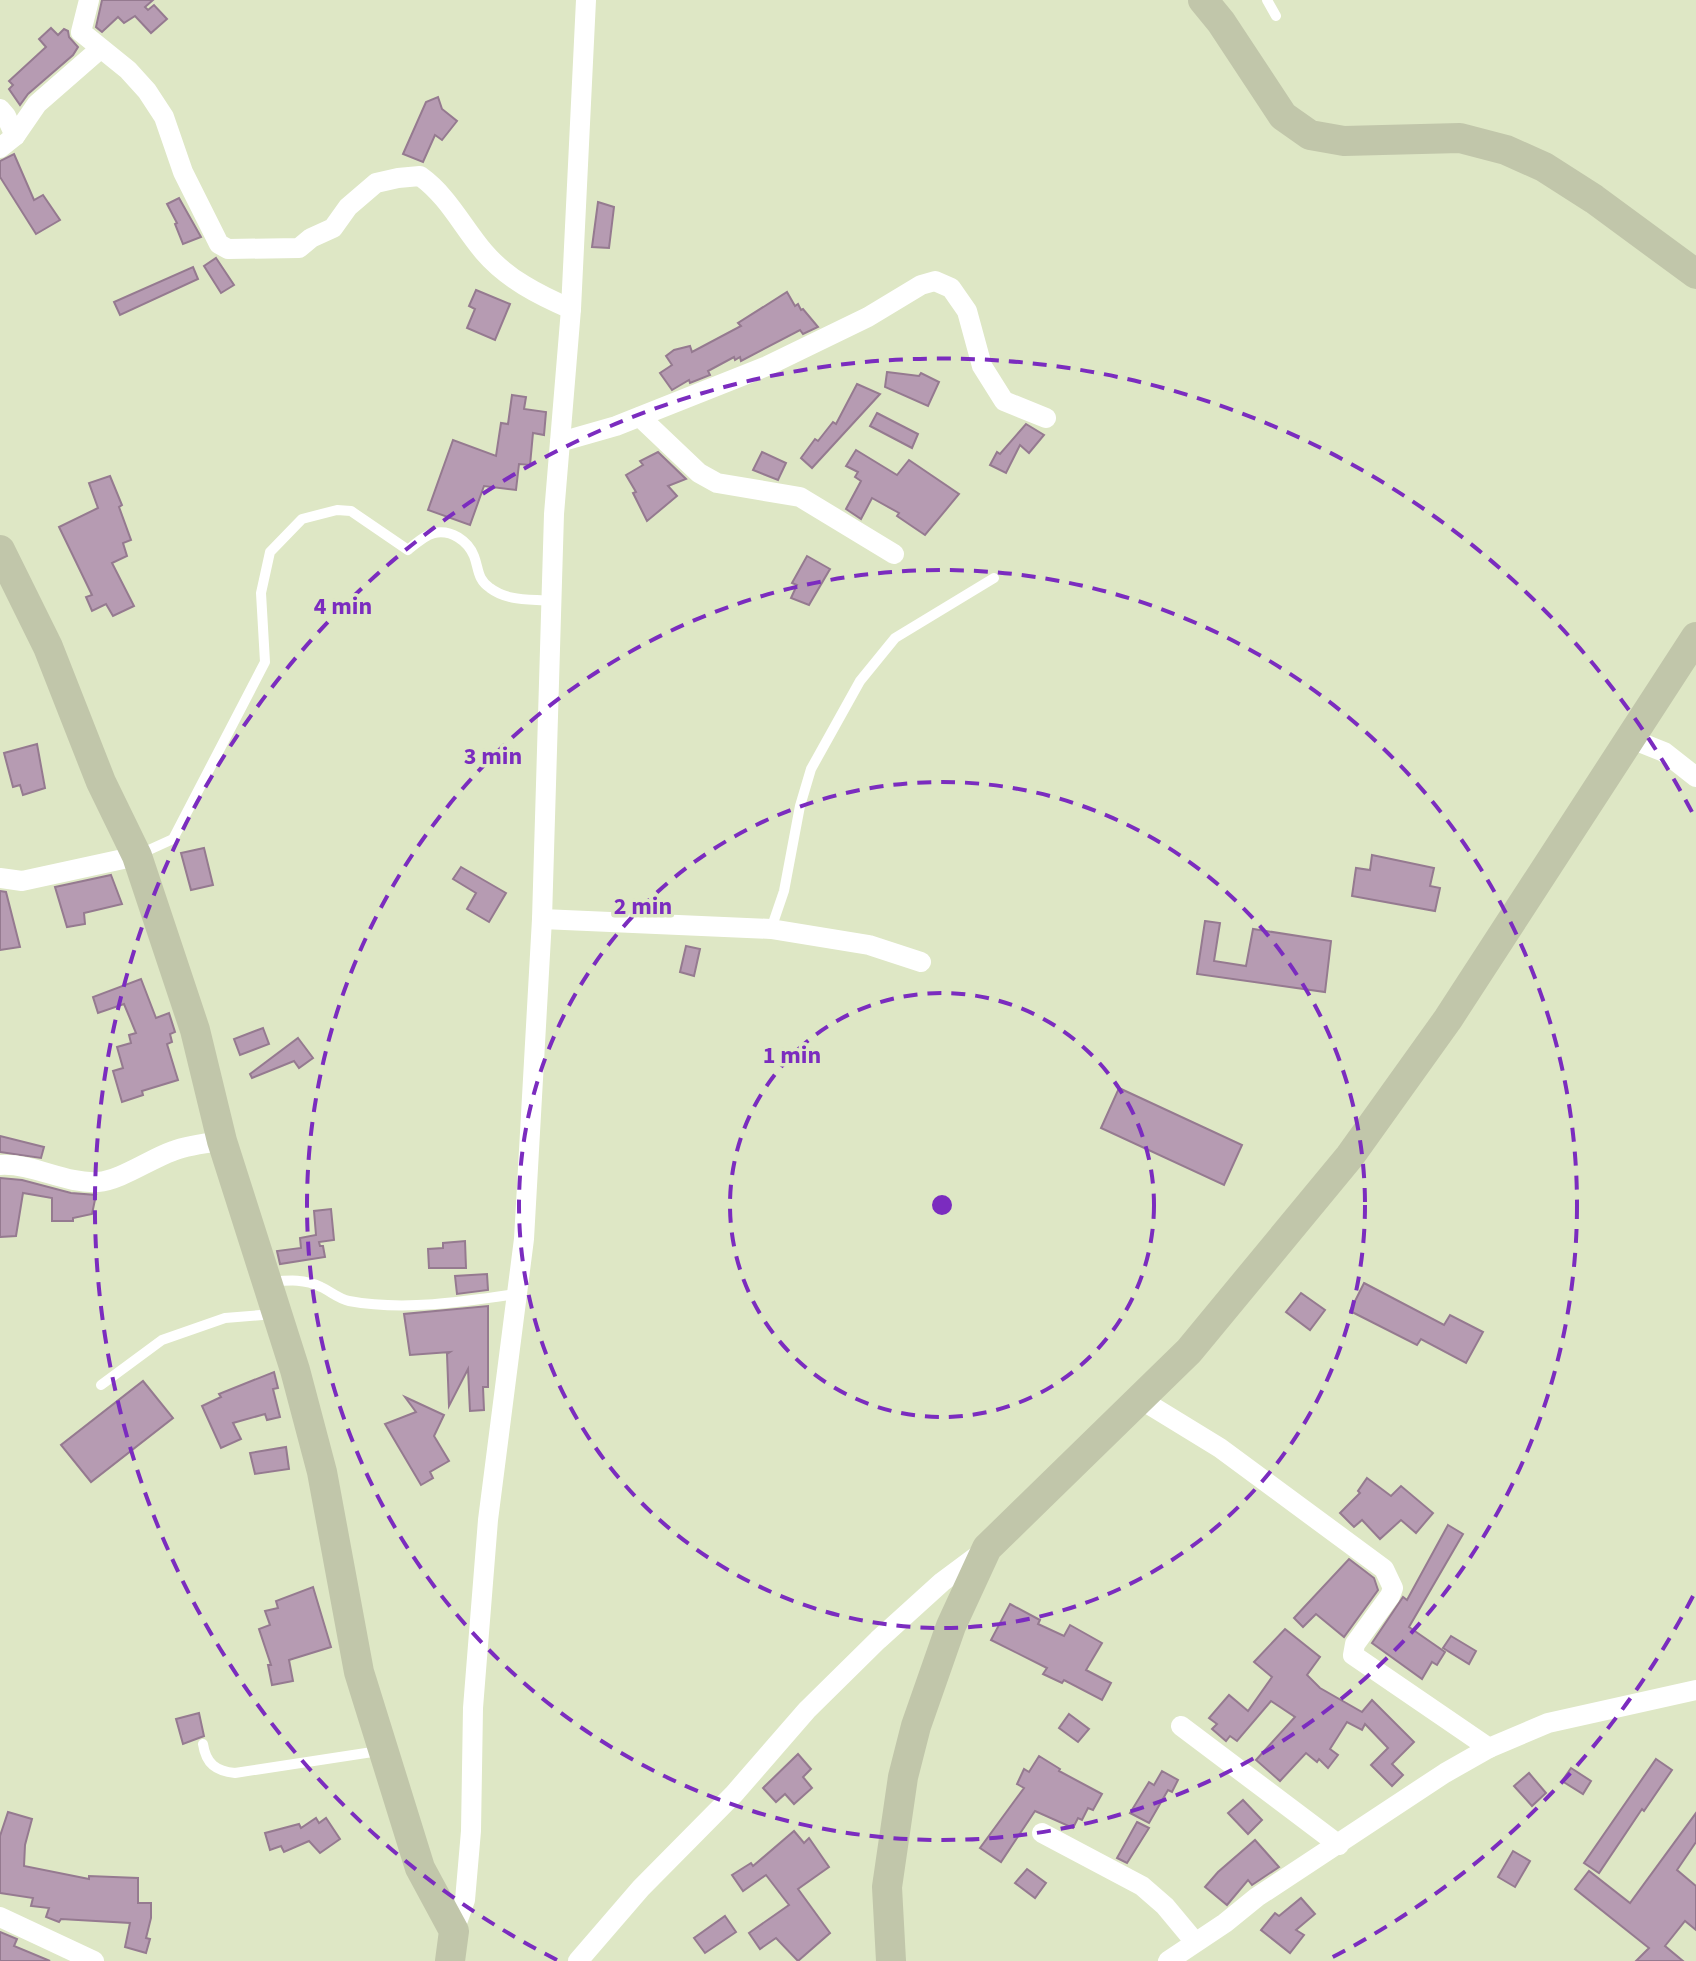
<svg xmlns="http://www.w3.org/2000/svg" width="1696" height="1961" font-family="'Source Sans 3',sans-serif">
	<rect width="100%" height="100%" fill="#dee7c5"/>
	<g fill="#b69bb2" stroke="#957a90" stroke-width="2">
		<path d="M102,0H153L145,7L148,10L154,5L167,19L151,33L135,16L124,23L118,17L102,32L96,27Z"/>
		<path d="M51,28L58,35L64,29L68,31L69,37L78,47L73,55L28,94L20,105L9,89L13,85L9,81L46,47L39,39Z"/>
		<path d="M438,97L442,109L457,121L442,140L435,135L423,162L403,154L426,102Z"/>
		<path d="M14,154L34,200L43,195L60,220L36,234L0,177V161Z"/>
		<path d="M179,198L201,237L183,244L175,224L177,223L167,204Z"/>
		<path d="M598,202L614,207L609,248L592,247Z"/>
		<path d="M216,258L234,285L221,293L204,266Z"/>
		<path d="M193,267L198,279L120,315L114,302Z"/>
		<path d="M476,290L510,304L495,340L467,328L475,309L469,306Z"/>
		<path d="M787,292L795,306L798,304L801,310L803,309L818,327L803,334L800,330L741,361L740,357L735,360L734,357L708,371L710,375L690,383L689,380L672,390L660,373L672,365L666,356L674,350L690,346L692,352L741,326L738,323Z"/>
		<path d="M887,372L919,376L921,373L939,382L928,406L885,387Z"/>
		<path d="M857,384L880,394L812,468L801,458L815,439L818,441L833,422L836,424Z"/>
		<path d="M512,395L526,397L524,409L546,412L544,435L533,433L530,465L519,464L516,490L484,486L470,525L428,510L453,440L496,456L501,423L508,424Z"/>
		<path d="M877,413L918,434L912,448L870,426Z"/>
		<path d="M1026,424L1044,435L1029,453L1020,445L1006,473L990,465L997,452L1000,454Z"/>
		<path d="M856,450L897,475L909,460L959,494L925,535L897,516L899,513L872,498L861,519L846,509L861,481L855,477L858,472L846,466Z"/>
		<path d="M658,452L686,479L668,486L677,496L647,521L633,493L636,492L626,475L643,465L640,461Z"/>
		<path d="M762,452L786,463L778,480L753,470Z"/>
		<path d="M110,476L122,505L119,507L131,540L123,543L127,556L112,563L134,606L113,616L106,604L92,611L86,597L92,595L59,527L98,508L89,483Z"/>
		<path d="M807,556L830,569L809,605L791,598L797,585L792,583Z"/>
		<path d="M37,744L45,788L23,795L20,785L13,787L4,753Z"/>
		<path d="M204,848L213,885L191,890L181,853Z"/>
		<path d="M1372,855L1434,868L1430,886L1440,888L1435,911L1352,896L1356,868L1370,870Z"/>
		<path d="M461,867L506,893L489,922L467,909L476,893L453,879Z"/>
		<path d="M111,875L122,904L84,913L85,924L67,927L55,887Z"/>
		<path d="M0,891L6,892L20,947L0,950Z"/>
		<path d="M1205,921L1220,923L1214,961L1246,966L1253,929L1331,941L1325,992L1197,974Z"/>
		<path d="M686,946L700,949L694,976L680,972Z"/>
		<path d="M141,979L156,1018L169,1013L175,1032L170,1034L172,1042L167,1044L178,1080L142,1091L143,1095L122,1102L113,1071L123,1068L117,1047L131,1043L129,1035L136,1033L124,1004L98,1013L93,997Z"/>
		<path d="M263,1028L269,1044L240,1055L234,1039Z"/>
		<path d="M298,1038L313,1058L299,1068L294,1061L252,1078L250,1074Z"/>
		<path d="M1119,1088L1242,1145L1224,1185L1101,1128Z"/>
		<path d="M0,1136L44,1147L41,1158L0,1152Z"/>
		<path d="M0,1178L22,1180L71,1193L96,1195L92,1214L73,1218V1221H52V1198L23,1193L16,1236L0,1237Z"/>
		<path d="M331,1209L334,1240L319,1242L320,1246H323L325,1257L280,1264L277,1251L301,1248L300,1238L316,1235L314,1211Z"/>
		<path d="M465,1241L466,1268H429L428,1249L443,1248V1243Z"/>
		<path d="M487,1274L488,1290L457,1294L455,1276Z"/>
		<path d="M1364,1283L1444,1325L1450,1315L1483,1332L1466,1363L1421,1339L1417,1345L1350,1311Z"/>
		<path d="M1301,1293L1325,1310L1310,1330L1286,1312Z"/>
		<path d="M488,1306V1387H483L484,1410L470,1411L468,1369L449,1406L447,1354L450,1352L410,1355L404,1314Z"/>
		<path d="M274,1372L278,1388L273,1389L280,1417L267,1420L265,1414L233,1423L241,1439L221,1448L202,1406L221,1397L219,1394Z"/>
		<path d="M143,1381L173,1418L91,1482L61,1445Z"/>
		<path d="M405,1397L444,1415L434,1436L449,1461L430,1472L433,1478L421,1485L385,1424L416,1412Z"/>
		<path d="M286,1447L289,1469L255,1474L250,1453Z"/>
		<path d="M1367,1478L1391,1496L1401,1486L1433,1513L1416,1533L1401,1520L1380,1539L1362,1520L1354,1527L1340,1513L1360,1493L1358,1491Z"/>
		<path d="M1448,1525L1463,1534L1409,1627L1445,1652L1437,1665L1432,1662L1422,1679L1372,1643L1403,1597L1407,1600Z"/>
		<path d="M1349,1559L1374,1578L1378,1590L1344,1637L1316,1614L1303,1627L1294,1618Z"/>
		<path d="M313,1587L331,1647L289,1660L293,1681L272,1685L268,1665H271L259,1629L270,1625L265,1611L278,1608L276,1601Z"/>
		<path d="M1010,1604L1040,1620L1038,1624L1064,1636L1070,1625L1102,1643L1086,1670L1111,1683L1102,1700L1064,1680L1062,1683L1043,1674L1047,1668L991,1640Z"/>
		<path d="M1285,1629L1320,1657L1307,1675L1320,1688L1362,1712L1372,1700L1414,1742L1392,1764L1403,1775L1392,1786L1371,1765L1388,1748L1365,1724L1362,1730L1347,1722L1330,1749L1338,1755L1328,1768L1319,1759L1317,1762L1306,1753L1280,1781L1256,1760L1295,1717L1271,1701L1237,1741L1230,1736L1226,1741L1212,1729L1217,1724L1209,1718L1229,1695L1248,1711L1272,1677L1254,1662Z"/>
		<path d="M1451,1636L1476,1651L1469,1664L1443,1648Z"/>
		<path d="M199,1713L204,1736L183,1744L176,1719Z"/>
		<path d="M1069,1714L1089,1729L1078,1742L1059,1728Z"/>
		<path d="M798,1754L811,1769L803,1777L812,1788L794,1804L785,1794L776,1802L763,1788Z"/>
		<path d="M1039,1756L1060,1769L1059,1771L1102,1794L1093,1810L1088,1808L1082,1820L1078,1818L1073,1828L1035,1811L1001,1862L980,1848L1024,1788L1017,1784L1024,1769L1029,1772Z"/>
		<path d="M1656,1759L1672,1770L1644,1811L1642,1809L1599,1873L1584,1863Z"/>
		<path d="M1571,1768L1591,1781L1583,1794L1562,1781Z"/>
		<path d="M1162,1771L1178,1780L1172,1792L1168,1790L1149,1823L1130,1813L1149,1782L1154,1785Z"/>
		<path d="M1529,1773L1546,1793L1532,1806L1514,1786Z"/>
		<path d="M1243,1800L1262,1820L1248,1834L1228,1813Z"/>
		<path d="M8,1812L32,1819L25,1845L24,1866L89,1879V1876L138,1878V1903H151V1918L146,1938L150,1939L146,1953L125,1947L130,1923L61,1919L59,1922L46,1917L49,1908L31,1906L33,1898L0,1893V1836Z"/>
		<path d="M1696,1813V1842L1677,1870L1696,1886V1930L1685,1921L1665,1946L1683,1961H1636L1649,1948L1575,1889L1589,1871L1630,1903Z"/>
		<path d="M316,1818L319,1823L326,1818L340,1839L320,1853L309,1841L284,1852L281,1846L270,1850L265,1833L299,1824L301,1828Z"/>
		<path d="M1137,1822L1149,1828L1127,1863L1117,1858Z"/>
		<path d="M794,1831L804,1843L809,1838L829,1867L798,1889L830,1933L798,1961L776,1938L760,1949L749,1933L789,1905L766,1875L743,1891L732,1875L751,1863L753,1866Z"/>
		<path d="M1255,1840L1279,1867L1252,1885L1248,1880L1227,1905L1205,1887L1218,1872Z"/>
		<path d="M1513,1851L1530,1861L1515,1887L1498,1877Z"/>
		<path d="M1027,1869L1046,1883L1035,1898L1015,1883Z"/>
		<path d="M1301,1898L1315,1914L1296,1930L1304,1935L1290,1953L1261,1930L1275,1913L1279,1916Z"/>
		<path d="M725,1916L736,1932L705,1953L694,1938Z"/>
		<path d="M0,1932L17,1939L14,1946L50,1961H0Z"/>
	</g>
	<g fill="none" stroke-linecap="round" stroke-linejoin="round">
		<g stroke="#fff" stroke-width="10">
			<path d="M1267,0L1276,16"/>
			<path d="M140,854L173,839L265,662L261,593L270,552L302,519L337,510L351,511L408,550C415,544 425,535 434,533C451,529 468,541 474,556C479,569 477,579 490,588C507,601 529,599 550,601"/>
			<path d="M771,929L784,891L800,806L811,769L860,681L895,638L994,578"/>
			<path d="M272,1282C290,1280 305,1279 321,1287C330,1291 339,1299 349,1301C403,1311 463,1302 516,1294"/>
			<path d="M101,1385L162,1340L225,1318L274,1314"/>
			<path d="M203,1744C206,1764 216,1771 235,1773L379,1751"/>
		</g>
		<g stroke="#fff" stroke-width="20">
			<path d="M89,0L81,32L128,70L147,91L164,117L183,172L219,244L228,249L299,248L311,238L333,228L348,207L376,183L398,178L420,176C448,196 462,226 484,252C507,279 539,295 571,309"/>
			<path d="M0,109L6,116L15,136"/>
			<path d="M0,148L15,136L37,104L100,49"/>
			<path d="M640,417L699,473L717,483L800,497L894,554"/>
			<path d="M560,442L616,426L767,366L868,317L921,285L935,281L951,288L967,311L982,366L1004,401L1046,418"/>
			<path d="M1629,738L1664,752L1696,777"/>
			<path d="M0,878L22,881L137,856"/>
			<path d="M542,919L771,929L869,945L921,962"/>
			<path d="M0,1165C34,1163 64,1184 98,1182C121,1180 150,1159 173,1151C188,1145 206,1143 222,1141"/>
			<path d="M1140,1399L1220,1448L1384,1569L1393,1588L1390,1596L1355,1644L1353,1655L1489,1748"/>
			<path d="M1181,1726L1339,1845"/>
			<path d="M1042,1833L1142,1886L1165,1906L1195,1942"/>
			<path d="M0,1917L94,1961"/>
			<path d="M454,1931L465,1900L471,1831L473,1708L488,1520L524,1239L542,919L554,514L571,309L586,0"/>
			<path d="M578,1961L641,1888L734,1794L807,1710L878,1640L942,1582L981,1553"/>
			<path d="M1168,1961L1225,1923L1257,1897L1445,1773L1489,1748L1548,1723L1696,1690"/>
		</g>
		<g stroke="#c1c6aa" stroke-width="30">
			<path d="M1203,0L1221,22L1283,116L1310,135L1344,141L1460,138L1506,150L1544,167L1594,199L1696,274"/>
			<path d="M0,550L48,647L101,782L137,856L195,1030L222,1141L295,1370L322,1472L359,1672L420,1868L454,1931L450,1961"/>
			<path d="M891,1961L887,1887L903,1777L916,1726L951,1626L987,1548L1189,1351L1350,1156L1448,1019L1696,637"/>
		</g>
	</g>
	<g fill="none" stroke="#7b2cbf" stroke-width="4" stroke-dasharray="14 10">
		<circle cx="942" cy="1205" r="212"/>
		<circle cx="942" cy="1205" r="423"/>
		<circle cx="942" cy="1205" r="635"/>
		<path d="M1693 1596A847 847 0 0 1 1327 1960M557 1960A847 847 0 1 1 1693 814"/>
	</g>
	<circle cx="942" cy="1205" r="12" fill="#7b2cbf" stroke="#dee7c5" stroke-width="4"/>
	<g font-size="24" text-anchor="middle" font-weight="bold" fill="#7b2cbf" stroke="#dee7c5" stroke-width="7" stroke-linejoin="round" paint-order="stroke">
		<text x="343" y="614">4 min</text>
		<text x="493" y="764">3 min</text>
		<text x="643" y="914">2 min</text>
		<text x="792" y="1063">1 min</text>
	</g>
</svg>
